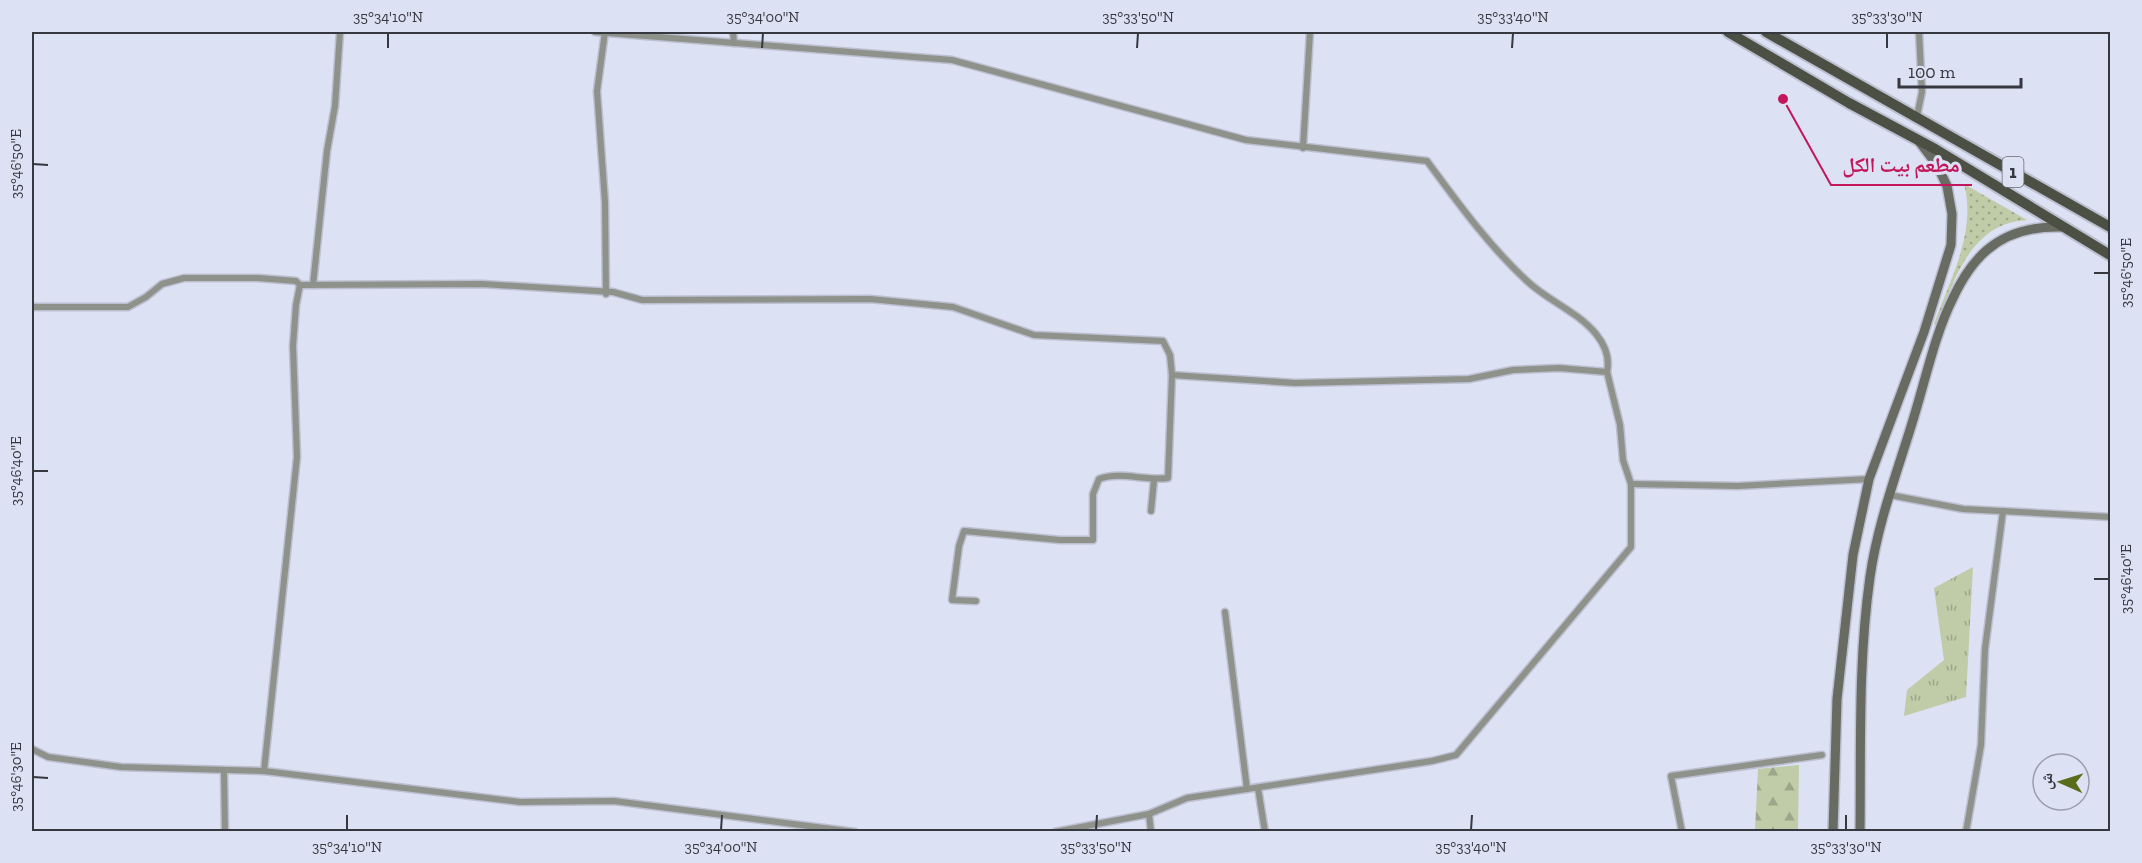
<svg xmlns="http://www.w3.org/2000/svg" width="2142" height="863" font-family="'Zilla Slab','Noto Naskh Arabic',serif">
	<defs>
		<pattern id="grass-tufts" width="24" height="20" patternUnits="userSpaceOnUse" patternTransform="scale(1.5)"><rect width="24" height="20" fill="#c0cba8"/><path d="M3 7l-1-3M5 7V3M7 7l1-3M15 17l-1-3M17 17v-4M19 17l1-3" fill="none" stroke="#9da68a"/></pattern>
		<pattern id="forest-firs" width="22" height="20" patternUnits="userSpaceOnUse" patternTransform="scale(1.5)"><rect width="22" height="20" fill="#c0cba8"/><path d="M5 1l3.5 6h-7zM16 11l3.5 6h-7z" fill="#9da68a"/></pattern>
		<pattern id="garden-dots" width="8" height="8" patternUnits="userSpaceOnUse" patternTransform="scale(1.5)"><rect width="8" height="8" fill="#c0cba8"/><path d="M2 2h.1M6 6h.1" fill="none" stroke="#9da68a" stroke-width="1.8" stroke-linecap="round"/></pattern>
	</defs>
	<rect width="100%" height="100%" fill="#dce1f3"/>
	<path fill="url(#grass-tufts)" d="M1973,567L1966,697L1904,716L1907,690L1944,660L1934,588Z"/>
	<path fill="url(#forest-firs)" d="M1799,765L1798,831H1755L1758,769Z"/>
	<path fill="url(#garden-dots)" d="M1964,184L2027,220C1970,223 1954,281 1936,325L1934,324C1950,280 1977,231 1964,184Z"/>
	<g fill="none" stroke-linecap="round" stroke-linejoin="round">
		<g stroke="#bbbfcf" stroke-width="9">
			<g id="minor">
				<path d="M595,32L952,60L1246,140L1427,161C1458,203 1489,246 1527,281C1548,301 1577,311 1596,334C1605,345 1610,358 1607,372"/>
				<path d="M605,32L597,91L605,202L606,294"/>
				<path d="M733,32L734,43"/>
				<path d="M1917,116L1922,92L1919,32"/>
				<path d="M1303,148L1310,32"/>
				<path d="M313,285L327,151L335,106L340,32"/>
				<path d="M32,307H128L146,297L162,284L184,278H258L296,281L300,285L482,284L613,292L642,300L870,299L953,307L1034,335L1163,341L1170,355L1172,375L1295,383L1469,379L1513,370L1559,368L1607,372L1620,425L1623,460L1631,484V547L1456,755L1432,761L1187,798L1149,814L1055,832"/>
				<path d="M1631,484L1738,486L1869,479"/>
				<path d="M1890,495L1963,509L2110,517"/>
				<path d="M1151,511L1154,480"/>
				<path d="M976,601L952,600L959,546L964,531L1060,540H1093V494L1099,479C1120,471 1145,481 1168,478L1172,375"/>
				<path d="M1225,612L1247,789"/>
				<path d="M32,749L48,757L121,767L264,771L520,802L614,801L855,832"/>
				<path d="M264,771L297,457L293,346L296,305L300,285"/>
				<path d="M224,772L225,832"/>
				<path d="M1258,788L1265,832"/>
				<path d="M1149,814L1151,832"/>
				<path d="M1682,832L1671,776L1822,755"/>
				<path d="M1966,832L1981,745L1985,649L2003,511"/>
			</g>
		</g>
		<g stroke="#bbbfcf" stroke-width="12">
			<g id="secondary">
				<path d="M1833,832L1837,699L1853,555L1869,479L1924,332L1951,245L1952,214L1947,186L1937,165L1918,140"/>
				<path d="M1860,832C1861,747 1858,661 1870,577C1878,520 1900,465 1916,410C1927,373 1936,332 1953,298C1961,281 1973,262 1987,250C2009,231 2035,226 2063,227"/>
			</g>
		</g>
		<g stroke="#bbbfcf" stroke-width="14">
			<g id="primary">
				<path d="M1728,32L1849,103L1935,149L2110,255"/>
				<path d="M1766,32L2110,227"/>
			</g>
		</g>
		<use href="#minor" stroke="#8f928a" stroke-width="6"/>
		<use href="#secondary" stroke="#686b61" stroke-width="9"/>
		<use href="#primary" stroke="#4c5044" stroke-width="10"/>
	</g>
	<path fill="none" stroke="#36383f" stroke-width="2" d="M388,48V33M762,48L763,33M1137,48L1138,33M1512,48L1513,33M1887,48V33M33,164L48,165M2094,273H2109M33,471H48M2094,579H2109M33,777L48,778M347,830V815M721,830L722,815M1096,830L1097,815M1471,830L1472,815M1846,830V815"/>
	<g text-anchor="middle" stroke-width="6" stroke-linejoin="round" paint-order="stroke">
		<rect fill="#dce1f3" stroke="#686b75" stroke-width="1.5" x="2002.5" y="157" width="21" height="30" rx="4.5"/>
		<g font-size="18" font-weight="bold" fill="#36383f">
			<text x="2013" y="178">1</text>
		</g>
	</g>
	<path fill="none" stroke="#c2185b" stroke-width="2" d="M1783 99L1831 185H1972"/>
	<circle fill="#c2185b" stroke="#dce1f3" stroke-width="2" cx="1783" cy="99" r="6"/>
	<g font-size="21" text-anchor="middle" font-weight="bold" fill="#c2185b" stroke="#dce1f3" stroke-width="6" stroke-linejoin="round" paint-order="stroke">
		<text x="1901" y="172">مطعم بيت الكل</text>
	</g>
	<rect width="2142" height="863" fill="none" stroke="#dce1f3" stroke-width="66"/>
	<g transform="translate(2061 782) rotate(273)"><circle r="28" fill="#dce1f3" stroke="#9a9dab" stroke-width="1.5"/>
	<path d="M0-4.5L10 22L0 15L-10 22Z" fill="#596c19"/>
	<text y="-9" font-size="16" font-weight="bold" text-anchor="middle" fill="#36383f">ش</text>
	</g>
	<path d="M1899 78v9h122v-9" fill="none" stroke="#36383f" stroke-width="3"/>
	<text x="1908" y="78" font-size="18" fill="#36383f" stroke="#dce1f3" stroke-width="4.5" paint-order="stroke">100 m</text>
	<rect x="33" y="33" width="2076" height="797" fill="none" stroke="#36383f" stroke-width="2"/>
	<g font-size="15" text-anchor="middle" fill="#36383f">
		<text x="388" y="22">35°34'10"N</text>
		<text x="763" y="22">35°34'00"N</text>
		<text x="1138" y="22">35°33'50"N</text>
		<text x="1513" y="22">35°33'40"N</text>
		<text x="1887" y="22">35°33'30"N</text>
		<text transform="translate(16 164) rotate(-90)" y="5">35°46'50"E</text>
		<text transform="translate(2126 273) rotate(-90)" y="5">35°46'50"E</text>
		<text transform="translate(16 471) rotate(-90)" y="5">35°46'40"E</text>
		<text transform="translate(2126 579) rotate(-90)" y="5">35°46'40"E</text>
		<text transform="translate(16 777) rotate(-90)" y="5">35°46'30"E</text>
		<text x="347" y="852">35°34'10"N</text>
		<text x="721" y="852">35°34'00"N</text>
		<text x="1096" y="852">35°33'50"N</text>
		<text x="1471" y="852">35°33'40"N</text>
		<text x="1846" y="852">35°33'30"N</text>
	</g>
</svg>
